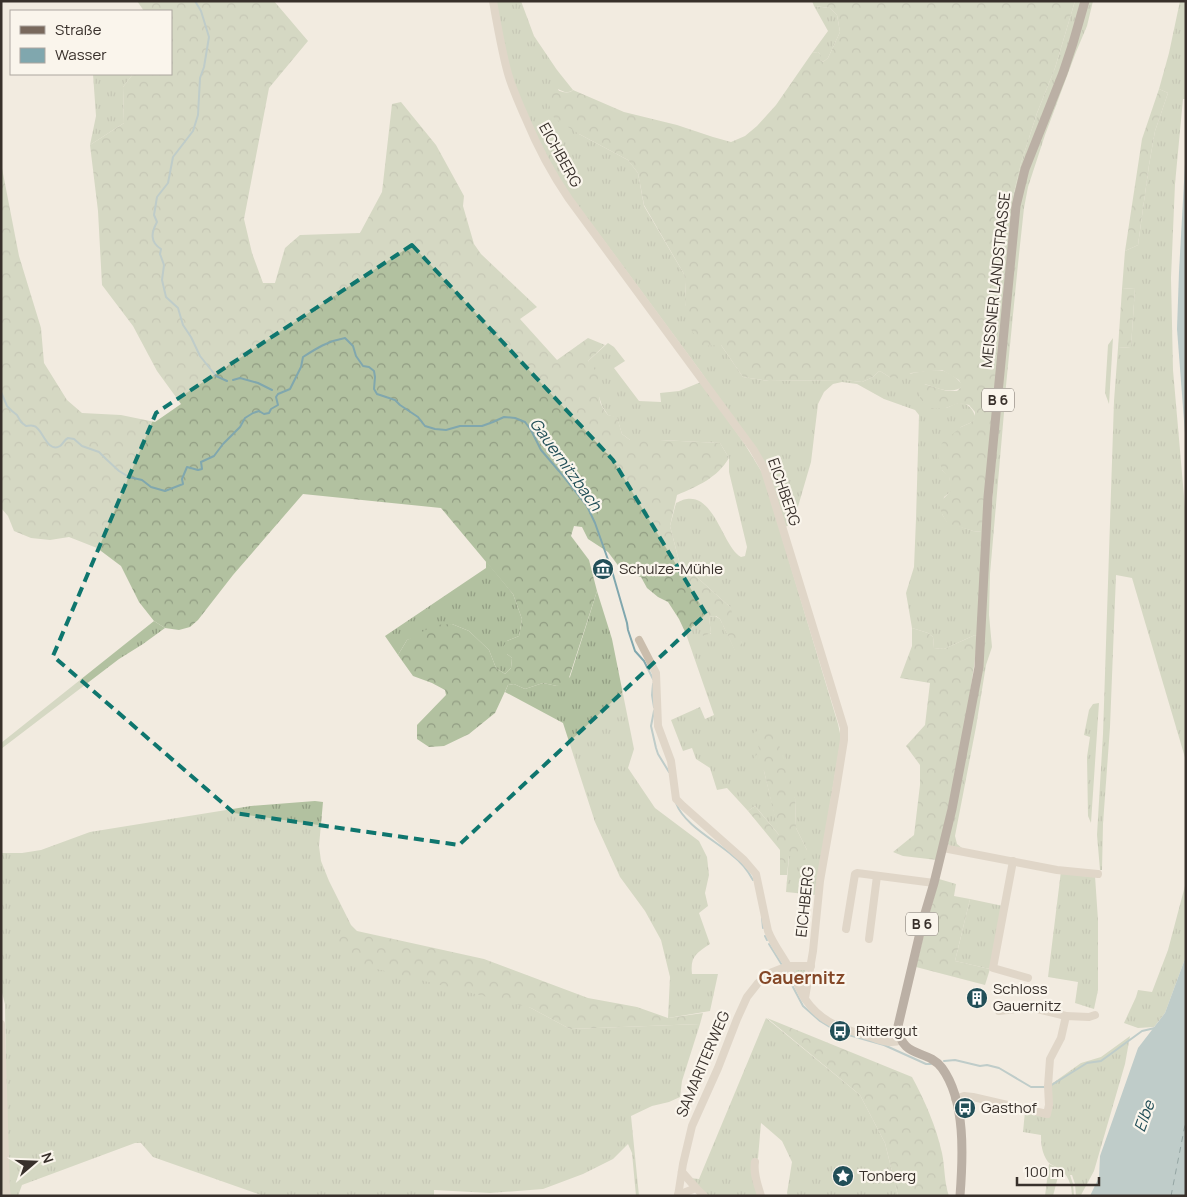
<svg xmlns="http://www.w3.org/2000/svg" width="1187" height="1197" font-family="Manrope,sans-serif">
	<defs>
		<pattern id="grass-tufts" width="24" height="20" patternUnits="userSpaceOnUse" patternTransform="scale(1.25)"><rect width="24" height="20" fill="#b2c1a0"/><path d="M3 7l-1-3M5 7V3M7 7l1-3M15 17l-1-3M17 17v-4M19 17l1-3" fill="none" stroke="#929d83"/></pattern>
		<pattern id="forest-crowns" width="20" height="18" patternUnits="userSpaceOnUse" patternTransform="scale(1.25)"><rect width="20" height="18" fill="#b2c1a0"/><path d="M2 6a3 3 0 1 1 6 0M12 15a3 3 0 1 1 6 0" fill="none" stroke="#929d83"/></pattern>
	</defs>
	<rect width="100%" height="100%" fill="#f2ebe0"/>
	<g fill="url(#grass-tufts)">
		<path d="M495,1H521L534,36L557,70L573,90C567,94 564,92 558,89L579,134L628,160L638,173L644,206L684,274L686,280L685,305L721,345L743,377L769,381L844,380L862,382L873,377L878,372L880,371L891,378C901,375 935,368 944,371C951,374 959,379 963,386C951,396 936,387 924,384L946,408C949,407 954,404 958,403C968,402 974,410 976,419L970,423L961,427L942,470L949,476L952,491L944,497L942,514L947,522L973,531L982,532L978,636L975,635L944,649L934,648L933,637L928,633L912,628L906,593L914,567L916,519L919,415L915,410L884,399L857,384L842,382L833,384L824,392L818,404L811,462L797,510L789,525L785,527L770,476L701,372L602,238L564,189L550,164L519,99L506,59Z"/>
		<path d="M1075,1H1082L1063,63L1023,165L1008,246L1013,197L1021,163L1037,113L1055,68Z"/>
		<path d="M1088,1H1093L1087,26L1076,52L1045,135L1028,187L1024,208L1018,264L1005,396L1001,394L1019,208L1025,181Z"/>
		<path d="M1180,1H1186V99H1183L1175,184L1171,278L1173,370L1186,519V761L1132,578L1116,575L1110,727L1103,824L1102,870H1100L1097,835L1103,734L1114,401L1118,348L1131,347L1135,288L1122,289L1125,251L1138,245L1149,165L1155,131L1168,93L1159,89L1169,53Z"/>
		<path d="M814,6L830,8L837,15L840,32L828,58L823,62L820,60V54L818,52L812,53L828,31Z"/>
		<path d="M93,74H133L123,87L124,123L90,145L96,116Z"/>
		<path d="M1113,338L1109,404L1105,393L1108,345Z"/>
		<path d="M608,343L614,347L625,361L614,368L639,401L661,402L660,393L679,391L701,382L744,443L763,474L838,724L841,738L815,895L786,892L789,856L807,850L796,828L795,798L760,751L764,771L780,836L755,806L748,811L727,788L717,790L710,768L696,759L692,748L683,751L671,720L700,707L705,719L714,715L686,634L691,632L693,625L698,624L711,634L709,617L715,616L720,619L735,650L730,607L679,561L670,526L676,503C679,502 683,499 687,499C715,495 723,547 741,557L745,556L747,547L729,472V458L720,443L660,440H630L622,434L617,418L608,415L602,406L588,361Z"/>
		<path d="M1005,401L990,574L989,615L992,647L986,665L976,727L955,836L957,844L962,848L950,847L948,844L949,837L977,695L1000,403Z"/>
		<path d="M486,561L513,594L522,619L519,636L507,641V654L512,658L511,668L505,674L496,668L489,650L469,631L452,624L407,640L398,655L385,636L486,568Z"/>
		<path d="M597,591L612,639L634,749L628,768L655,808L699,841L707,857L709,875L705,893L708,906L699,913L710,944C696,953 690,957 692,974H718L710,1011L668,1018L670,977L661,940L645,911L620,877L595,822L563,723L505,692L508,685L514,684L525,689L543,683L557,686L570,677Z"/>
		<path d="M154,621L165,628L143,644L119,659L1,749V743Z"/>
		<path d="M1099,703L1091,823L1088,816L1087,757L1090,737L1084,735L1089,710L1093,704Z"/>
		<path d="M315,801L323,802L319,846L321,861L329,881L351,925L357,931H350L531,1008L570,1029L700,1024L682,1081L680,1097L669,1102L652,1106L631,1116L639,1196H636L632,1153L628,1144L613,1159L583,1174L543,1189L490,1193L434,1190V1196H264L153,1157L141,1143H135L22,1185L18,1196H10L8,1189L2,1191L3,1196H1V1077L6,1075L5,1004L1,989V853H22L41,850L90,832L251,806Z"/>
		<path d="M1061,871L1095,876L1098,920V990L1094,1009L1075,1003L1078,982L1048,977Z"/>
		<path d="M1186,882V956L1165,1013L1154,1027L1138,1028L1124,1023L1136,997L1138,990L1152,992L1168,950Z"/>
		<path d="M970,899L1003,906L990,969L955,961Z"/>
		<path d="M796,969H805L806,971L805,988H803L795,971Z"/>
		<path d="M766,1018L860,1095L885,1143L898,1196H788L787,1193L792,1162L782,1141L761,1123L758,1158L752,1167L760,1196H707L690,1178L699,1179Z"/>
		<path d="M1130,1036L1125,1064L1094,1171L1081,1195L1084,1196H1076L1075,1184L1072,1175H1070L1073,1184L1074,1196H1072C1072,1185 1068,1174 1058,1168C1055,1166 1051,1165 1048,1162C1042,1153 1041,1145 1041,1135L1023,1132L1025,1111L1046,1116L1050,1085L1081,1063L1101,1057Z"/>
	</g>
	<g fill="url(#forest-crowns)">
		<path d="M137,1H274L308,41L269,88L244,219L252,253L263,283H275L285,248L300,235L360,233L382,192L392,104L401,102L436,145L464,196L463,206L474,244L481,254L537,307L520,319L557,360L588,338L605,345L588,361L598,374L603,385C597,399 599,403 608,415L617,417L622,434L630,440H660L720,443L729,458C717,478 698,486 677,495L670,526L679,561L730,607L743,642L735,651L720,619L716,616L709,617L711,633L703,636L698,624L693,625L691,632L686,634L679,619L668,602L658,597L647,588L641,577L623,572L608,552L588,539L582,527L574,526L571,536L589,560L597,591L567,684L557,686L543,683L525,689L514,684L508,685L495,713L469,734L444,746L429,747L417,739V725L446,695L445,690L432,683L413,676L398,655L407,640L435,625L452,624L469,631L489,650L496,668L505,674L511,668L512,658L507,654L503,647L507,641L519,636L522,619L513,594L441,508L303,494L233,575L198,620L190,627L179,630L165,628L154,621L139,602L121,566L97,548L69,537L50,540L31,538L14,531L8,516L1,508V163L19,256L41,328L44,363L67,400L82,413L121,415L155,422L181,404L157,371L133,326L102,285L98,211L90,145L124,123L123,87L133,74H171V11H144Z"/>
		<path d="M812,1H1075L1055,68L1037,113L1021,163L1013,197L982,532L973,531L947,523L942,514L939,505L944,498L951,491L949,477L942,470L938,456L942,443L961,427L970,423L975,419V412L969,405L959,403L946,408L932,409L920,399V386L924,384L947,391H957L962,386L959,380L942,370L911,373L902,379L891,378L880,371L878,372L873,377L862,382L844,380L769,381L743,377L721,345L703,346C689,329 685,321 685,298C686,290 686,282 684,274L644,205L638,173L628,160L579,134L554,118L548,102L550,89C559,89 566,96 573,90L624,112L677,125L713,137L731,142L745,136L757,126L776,105L812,53L818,52L820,54V60L823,62L828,58L840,32L837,15L830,8L814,6Z"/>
		<path d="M1159,89L1168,93L1155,131L1149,165L1138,245L1125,251L1142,139Z"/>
		<path d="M1135,288L1131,347L1118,348L1122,289Z"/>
		<path d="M912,628L928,633L933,637L934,648L944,649L975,635L978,636C969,712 953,786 937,860L903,856L893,852L914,835L920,785V765L906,746L925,725L930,683L900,678L912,646Z"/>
		<path d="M768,726L786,758L795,798L796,828L807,850L805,860L789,856L787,875H780V850L748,811L755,806L779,835L764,771L753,759L760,751L753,733Z"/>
		<path d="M939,879L956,884L954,896L970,899L955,961L990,969L985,985L916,967L926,926Z"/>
		<path d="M350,931H357L484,959L588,998L637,1007L668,1018L703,1013L700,1024L570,1029L531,1008L369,967C351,961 340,959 338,938Z"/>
		<path d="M767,1018L912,1077C925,1101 936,1126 942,1153C945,1167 944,1182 949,1196H898L885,1143L860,1095Z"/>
		<path d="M1049,1164L1060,1169L1053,1196H1045Z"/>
	</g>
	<g fill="#80a7ae">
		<path d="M1186,146V447L1177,329L1179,272Z"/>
		<path d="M1186,956V1196H1090L1099,1177L1100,1156L1138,1048L1165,1013Z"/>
	</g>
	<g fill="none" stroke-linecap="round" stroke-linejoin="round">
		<g stroke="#80a7ae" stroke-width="2">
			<path d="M195,1L201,11L209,37L204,67L200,78L198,115L193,131L173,157L168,183L157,197L154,215L157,222C151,233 150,242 161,249L160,254L164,265L162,280L166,297L178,308L183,325L191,337L200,356L216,376L227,381"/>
			<path d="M233,380L240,378L258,383L272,390"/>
			<path d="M1,392L7,406L12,411L17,415L21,422L26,426C28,426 31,425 34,426C42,427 47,454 60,446C63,444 64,440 68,438L74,439L82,446L99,452L106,459L119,471L129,477L142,480L151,487L165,491L183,484L182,479L187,467L198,470L202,469L201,462L214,456L223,444L240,427L245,418L253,413L259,411L264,414L269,413L271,409L278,405L276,397L278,394L290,389L301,367L303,357C317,348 328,341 345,338L353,346L356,356L363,366L369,367L374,371L375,377L374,389L377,394L395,400L400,405L418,417L425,426L435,429L446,430L460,426H482L493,422L504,417L515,418L525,422L531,430L541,450L559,471L587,506L595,523L612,571L627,623L628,630L635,651L644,661L653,679"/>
			<path d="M653,684L652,695L654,707"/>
			<path d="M654,711L651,726L656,748L658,754L669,772"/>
			<path d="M676,803C684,825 716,841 733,856C741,862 748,871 753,880"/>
			<path d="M762,918L763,928"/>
			<path d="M765,936L767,940"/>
			<path d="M769,944L782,965"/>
			<path d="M784,970L803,1006L820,1021L838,1032L884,1045L926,1064H931"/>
			<path d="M944,1061L955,1060L980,1066L987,1065L999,1068L1031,1087H1045"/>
			<path d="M1050,1086L1087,1063L1101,1061L1142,1031L1155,1028"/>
		</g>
		<path stroke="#224f58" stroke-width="1" stroke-dasharray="6 5" stroke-linecap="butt" d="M1171,1196L1186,1120"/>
		<g stroke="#cabdac" stroke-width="8">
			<path d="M493,1C497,24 501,47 507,70C511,86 518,101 525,117C537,146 551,173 569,199L753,449L764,468L770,487L844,728V740L836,790L820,881L813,951L805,998"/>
			<path d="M639,640L656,673L658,726L671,761L676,799L683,806L744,860L756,874L768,931C773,944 782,955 789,968C795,978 799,989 805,999C822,1024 844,1029 871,1037C880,1040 891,1045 901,1040"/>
			<path d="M943,848L1057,870L1098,874"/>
			<path d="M1013,861L993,968L1028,978"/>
			<path d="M846,929L855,874L857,873L934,883"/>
			<path d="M869,939L877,876"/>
			<path d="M999,1011L1016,1009L1033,1008L1066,1016"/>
			<path d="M1,1024L6,1190L7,1196"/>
			<path d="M955,1099L964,1096L973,1097L1047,1114L1049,1105L1048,1086L1050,1059L1061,1038L1066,1016L1089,1017L1095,1015"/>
			<path d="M755,1162C753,1174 758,1185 761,1196"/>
			<path d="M682,1172L696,1188"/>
			<path d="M678,1195L696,1188L704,1196"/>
			<path d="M678,1196L683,1164L692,1126L718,1068L737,1019L747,997L758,983L770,973L788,966H811"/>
		</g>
		<path stroke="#79695d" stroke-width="9" d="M960,1196C963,1157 966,1101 942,1068C927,1048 901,1060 898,1026L923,920L934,883L952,809L979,667L988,497L1016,206L1025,169L1063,73L1073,43L1085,1"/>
	</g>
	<path d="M0 0H1187V1197H0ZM412,245L613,460L706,614L459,845L234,813L53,656L156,413Z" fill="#f2ebe0" fill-opacity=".55" fill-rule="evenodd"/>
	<path fill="none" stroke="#0f766e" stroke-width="4" stroke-dasharray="10 6" stroke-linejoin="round" d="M412,245L613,460L706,614L459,845L234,813L53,656L156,413Z"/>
	<defs>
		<g id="museum-disc" transform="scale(1.125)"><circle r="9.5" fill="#224f58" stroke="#faf5ec"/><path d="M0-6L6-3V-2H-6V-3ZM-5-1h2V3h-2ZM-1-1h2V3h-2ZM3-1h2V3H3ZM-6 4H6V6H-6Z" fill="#fff"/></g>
		<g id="building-disc" transform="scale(1.125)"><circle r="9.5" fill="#224f58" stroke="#faf5ec"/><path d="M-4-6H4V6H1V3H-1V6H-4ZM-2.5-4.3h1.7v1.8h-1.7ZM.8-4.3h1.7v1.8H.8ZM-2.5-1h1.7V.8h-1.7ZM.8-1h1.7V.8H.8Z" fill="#fff"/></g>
		<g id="bus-disc" transform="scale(1.125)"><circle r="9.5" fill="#224f58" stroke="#faf5ec"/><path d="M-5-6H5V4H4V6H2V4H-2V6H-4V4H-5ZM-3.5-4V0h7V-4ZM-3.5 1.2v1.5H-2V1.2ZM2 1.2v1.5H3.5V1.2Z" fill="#fff"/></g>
		<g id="sight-disc" transform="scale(1.125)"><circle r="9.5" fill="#224f58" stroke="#faf5ec"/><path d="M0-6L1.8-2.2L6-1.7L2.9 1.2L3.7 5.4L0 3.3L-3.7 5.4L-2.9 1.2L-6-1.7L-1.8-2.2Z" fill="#fff"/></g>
	</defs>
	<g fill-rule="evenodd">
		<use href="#museum-disc" x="603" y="569"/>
		<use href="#building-disc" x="977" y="998"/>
		<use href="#bus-disc" x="840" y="1031"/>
		<use href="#bus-disc" x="965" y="1108"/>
		<use href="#sight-disc" x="843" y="1176"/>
	</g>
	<g text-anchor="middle" stroke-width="4.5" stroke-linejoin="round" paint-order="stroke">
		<g fill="#faf5ec" stroke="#726b65" stroke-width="1">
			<rect x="982" y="388.5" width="32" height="23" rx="4"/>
			<rect x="906" y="912.5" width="32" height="23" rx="4"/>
		</g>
		<g font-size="14" font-weight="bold" fill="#38302b">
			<text x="998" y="405">B 6</text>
			<text x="922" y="929">B 6</text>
		</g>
		<g font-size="15" fill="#38302b" stroke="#faf5ec">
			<text transform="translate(560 155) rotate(61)" y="5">EICHBERG</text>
			<text transform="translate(996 280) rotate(-84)" y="5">MEISSNER LANDSTRASSE</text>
			<text transform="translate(784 492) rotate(71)" y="5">EICHBERG</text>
			<text transform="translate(805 902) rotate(-84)" y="5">EICHBERG</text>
			<text transform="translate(703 1064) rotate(-67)" y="5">SAMARITERWEG</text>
		</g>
		<g font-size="15" fill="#38302b" stroke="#faf5ec" text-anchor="start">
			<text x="619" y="574">Schulze-Mühle</text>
			<text x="993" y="994">Schloss<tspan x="993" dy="17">Gauernitz</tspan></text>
			<text x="856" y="1036">Rittergut</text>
			<text x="981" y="1113">Gasthof</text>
			<text x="859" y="1181">Tonberg</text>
		</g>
		<g font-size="16" font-style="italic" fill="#224f58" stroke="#faf5ec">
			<text transform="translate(566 464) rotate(54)" y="6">Gauernitzbach</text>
			<text transform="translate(1144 1116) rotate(-70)" y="6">Elbe</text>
		</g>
		<g font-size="18" font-weight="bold" fill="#844727" stroke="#faf5ec">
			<text x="802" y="984">Gauernitz</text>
		</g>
	</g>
	<rect width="1187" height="1197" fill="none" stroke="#38302b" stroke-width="5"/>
	<rect x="10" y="10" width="162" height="65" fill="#faf5ec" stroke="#aca69f"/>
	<rect x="20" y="26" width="25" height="8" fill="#79695d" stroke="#aca69f"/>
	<text x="55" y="35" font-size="15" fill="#38302b">Straße</text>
	<rect x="20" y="48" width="25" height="15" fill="#80a7ae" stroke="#aca69f"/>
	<text x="55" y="60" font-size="15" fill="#38302b">Wasser</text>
	<g transform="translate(35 1162) rotate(71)" stroke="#faf5ec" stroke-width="4" paint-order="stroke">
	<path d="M0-4L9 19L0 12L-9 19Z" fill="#38302b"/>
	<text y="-8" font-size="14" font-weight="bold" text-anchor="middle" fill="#38302b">N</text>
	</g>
	<path d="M1017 1177v8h82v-8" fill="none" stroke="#38302b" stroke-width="2.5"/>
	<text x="1024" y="1177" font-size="15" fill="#38302b" stroke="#faf5ec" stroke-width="4" paint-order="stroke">100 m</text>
</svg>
